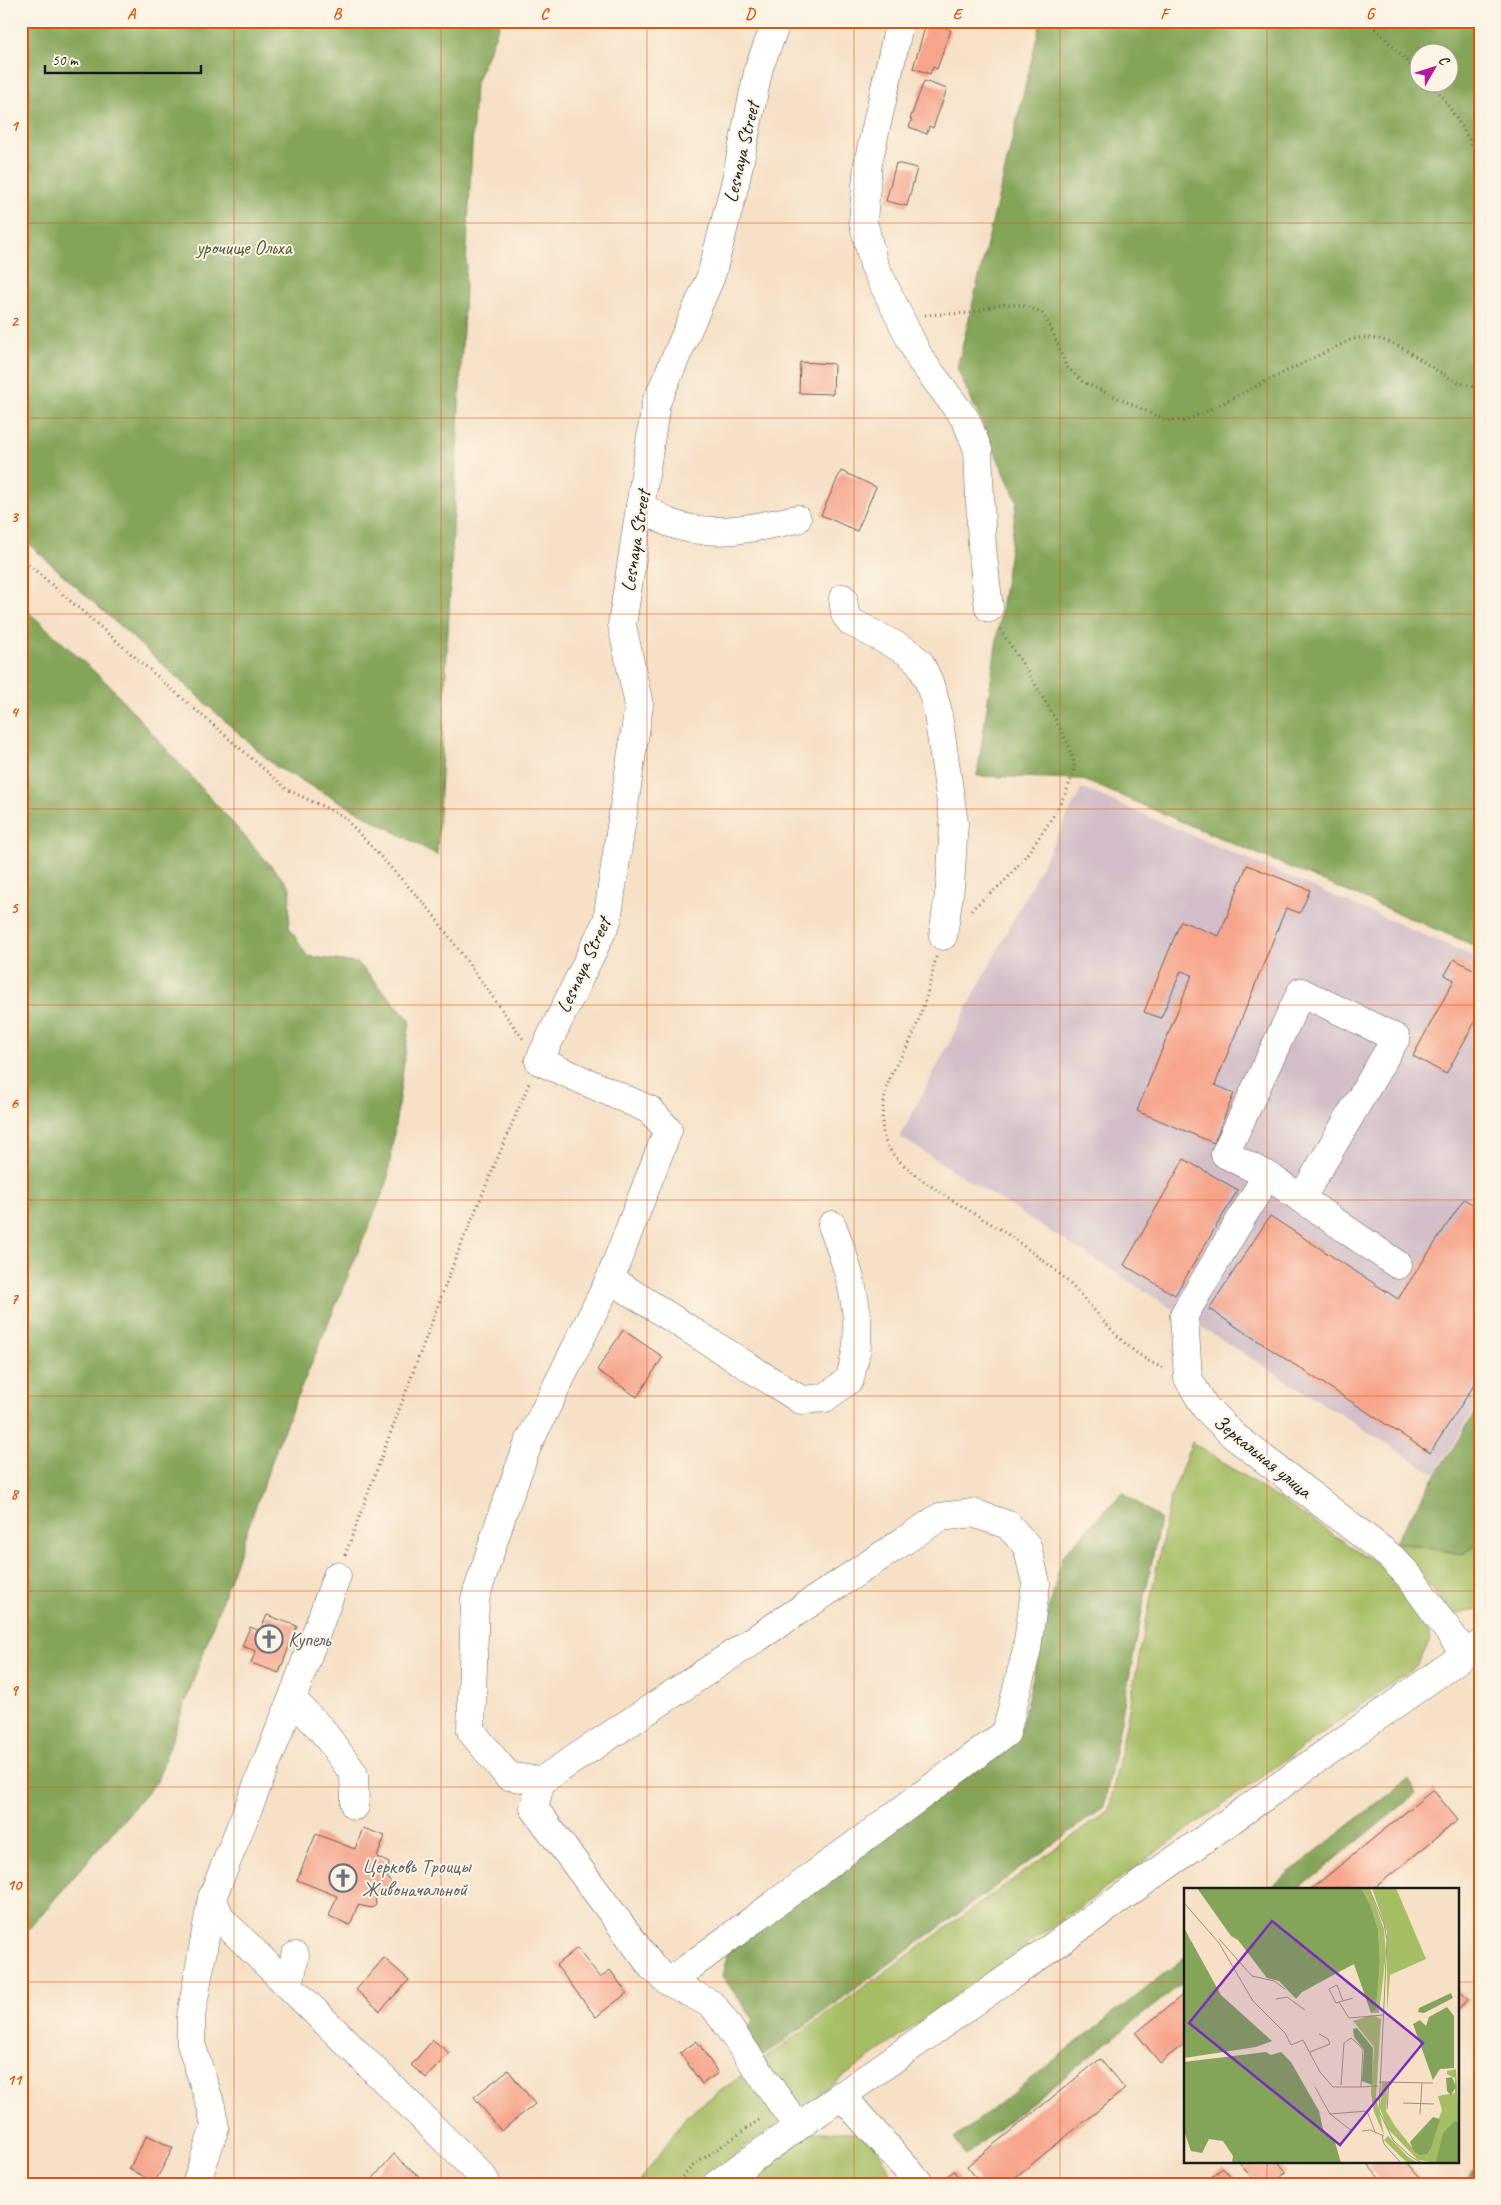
<svg xmlns="http://www.w3.org/2000/svg" width="1501" height="2205" font-family="Caveat,sans-serif">
	<rect width="100%" height="100%" fill="#fcf5e5"/>
	<filter id="ink" filterUnits="userSpaceOnUse"><feTurbulence type="fractalNoise" baseFrequency=".02" numOctaves="2"/><feDisplacementMap in="SourceGraphic" scale="10" xChannelSelector="R" yChannelSelector="G"/><feConvolveMatrix kernelMatrix="1 2 1 2 8 2 1 2 1" color-interpolation-filters="sRGB"/></filter>
	<filter id="wash" filterUnits="userSpaceOnUse"><feTurbulence type="fractalNoise" baseFrequency=".0096" numOctaves="4" result="noise"/><feDisplacementMap in="SourceGraphic" scale="20" xChannelSelector="R" yChannelSelector="G"/><feGaussianBlur stdDeviation="1.12" result="paint"/><feColorMatrix in="noise" values="0 0 0 0 0 0 0 0 0 0 0 0 0 0 0 0 0 1.4 0 .05"/><feComposite in="paint" operator="in"/></filter>
	<g filter="url(#wash)">
		<rect width="100%" height="100%" fill="#f6e0c6"/>
		<path fill="#d2bdc8" d="M1082,788L1480,959V1400L1435,1474L900,1137Z"/>
		<g fill="#a5bd63" stroke="#606c40">
			<path d="M1192,1442L1387,1570L1425,1617L1430,1641L1416,1666L694,2184H638L687,2115L1109,1810L1170,1500Z"/>
			<path d="M1394,1542L1463,1554L1480,1543V1610L1452,1614Z"/>
			<path d="M812,2132H858L875,2144L897,2184H743Z"/>
		</g>
		<g fill="#84a459" stroke="#50603a" fill-rule="evenodd">
			<path d="M21,21H501L475,85L437,855L275,766L21,537Z"/>
			<path d="M1041,21H1480V948L1081,779L977,776L1017,501L957,368ZM1418,52H1448V82H1418Z"/>
			<path d="M21,605L109,685L290,887L289,927L307,956L358,963L410,1020L387,1183L281,1436L157,1781L21,1938Z"/>
			<path d="M1480,1405V1543L1463,1554L1394,1542Z"/>
			<path d="M1123,1492L1160,1519L1104,1807L762,2057L743,2031L754,2020L722,1976L729,1947L1019,1735L1062,1556Z"/>
			<path d="M1409,1778L1416,1794L1299,1889H1268Z"/>
			<path d="M1185,1957V1981L966,2155L954,2139Z"/>
			<path d="M1480,2160V2184H1465Z"/>
		</g>
		<g id="blocks">
			<g fill="#f6a48b">
				<path d="M927,21L951,30L937,69L933,67L930,74L913,68Z"/>
				<path d="M924,81L947,89L933,128L929,126L927,134L909,127L912,120L910,119Z"/>
				<path d="M896,163L917,168L907,206L886,201Z"/>
				<path d="M800,362L834,364L833,394L799,393Z"/>
				<path d="M841,471L876,487L857,531L821,515Z"/>
				<path d="M1247,865L1310,890L1300,913L1286,908L1215,1085L1234,1093L1214,1143L1137,1111L1192,975L1181,971L1161,1018L1144,1012L1181,921L1219,936Z"/>
				<path d="M1454,959L1480,973V1013L1446,1074L1413,1056L1454,980L1445,975Z"/>
				<path d="M1184,1159L1238,1190L1175,1295L1124,1265Z"/>
				<path d="M1464,1199L1480,1209V1376L1430,1453L1209,1309L1270,1216L1398,1299Z"/>
				<path d="M623,1330L663,1357L637,1397L597,1370Z"/>
				<path d="M267,1615L297,1626L279,1673L251,1663L256,1651L242,1646L250,1627L260,1631Z"/>
				<path d="M1433,1790L1458,1820L1373,1889H1311Z"/>
				<path d="M363,1828L385,1836L377,1857L389,1863L388,1872L383,1874L387,1876L391,1884L388,1893L379,1897L375,1895L376,1905L372,1908L358,1905L350,1925L329,1916L337,1896L297,1880L316,1834L355,1849Z"/>
				<path d="M577,1948L600,1978L610,1970L627,1993L596,2017L556,1965Z"/>
				<path d="M384,1958L409,1980L380,2011L356,1990Z"/>
				<path d="M1457,1988L1468,2000L1457,2010Z"/>
				<path d="M1185,1993V2043L1160,2063L1136,2033Z"/>
				<path d="M433,2040L449,2053L426,2078L411,2065Z"/>
				<path d="M697,2041L718,2073L702,2084L680,2053Z"/>
				<path d="M1100,2059L1125,2089L1007,2184H981L967,2166Z"/>
				<path d="M508,2070L535,2104L501,2131L474,2097Z"/>
				<path d="M147,2135L173,2148L155,2182L129,2169Z"/>
				<path d="M394,2154L424,2181L421,2184H368Z"/>
				<path d="M1238,2161H1278L1286,2172L1272,2184H1257Z"/>
				<path d="M1375,2161H1406L1424,2182L1384,2184L1369,2166Z"/>
				<path d="M1223,2167L1237,2184H1203Z"/>
				<path d="M954,2171L963,2184H936Z"/>
			</g>
		</g>
	</g>
	<g filter="url(#ink)">
		<use href="#blocks" fill-opacity="0" stroke="#686158" stroke-width="1"/>
		<g fill="none" stroke-linecap="round" stroke-linejoin="round">
			<g stroke="#686158" stroke-width="29">
				<g id="minor">
					<path d="M900,21L868,163L863,221L874,265L920,359L966,420L978,450L982,548L989,608"/>
					<path d="M640,505C650,511 660,519 670,523C710,539 757,527 797,519"/>
					<path d="M843,598L845,614L851,622L906,651L920,663L929,682L937,708L954,823L950,887L943,936"/>
					<path d="M1267,1175L1225,1154L1301,992L1396,1038L1301,1199"/>
					<path d="M1398,1265L1267,1175L1184,1315L1188,1378L1205,1407L1233,1435L1391,1557L1409,1576L1465,1654"/>
					<path d="M610,1279L801,1400L825,1398L850,1379C852,1368 856,1356 857,1345C860,1303 847,1264 832,1225"/>
					<path d="M292,1699L322,1730L354,1774L355,1806"/>
					<path d="M541,1781L534,1808L652,1967L669,1982L1006,1733L1027,1649L1036,1583L1027,1546L1008,1525L973,1513L940,1517L541,1781L508,1776L471,1731L475,1599L503,1512L529,1442L610,1279L668,1130L650,1110L539,1061L607,921L639,705L622,625L656,403L711,276L735,184L759,67L777,21"/>
					<path d="M212,1898L221,1919L482,2176L487,2184"/>
					<path d="M669,1982L713,2005L797,2126"/>
					<path d="M289,1986L295,1956"/>
					<path d="M841,2095L920,2184"/>
					<path d="M196,2184L215,2127L211,2106L191,2044V2016L212,1898L292,1699L337,1576"/>
					<path d="M717,2184L1480,1644"/>
				</g>
			</g>
			<g stroke="#686158" stroke-width="3" stroke-dasharray="1 4" stroke-linecap="butt">
				<path d="M1368,21L1418,72"/>
				<path d="M1429,82L1443,97L1480,157"/>
				<path d="M925,315L970,313L1002,304L1022,305L1042,313L1052,330L1066,366L1083,382L1166,420L1186,421L1352,339C1395,331 1418,363 1454,380C1462,384 1471,386 1480,388"/>
				<path d="M21,558L288,790L343,816L430,910L523,1039"/>
				<path d="M971,910C986,896 1004,884 1016,868C1034,846 1072,794 1074,766C1075,743 1015,652 1000,629"/>
				<path d="M936,957C930,984 923,1011 912,1037C906,1051 894,1065 889,1080C884,1096 879,1123 885,1140C895,1173 983,1216 1013,1238C1030,1251 1050,1264 1066,1280C1098,1310 1121,1351 1163,1368"/>
				<path d="M345,1555L456,1257L530,1081"/>
				<path d="M675,2184L694,2165L762,2118"/>
			</g>
			<use href="#minor" stroke="#fff" stroke-width="28"/>
		</g>
	</g>
	<path fill="none" stroke="#de560d" stroke-width="1" stroke-opacity="0.55" d="M234,21V2184M441,21V2184M647,21V2184M854,21V2184M1060,21V2184M1267,21V1889M21,223H1480M21,418H1480M21,614H1480M21,809H1480M21,1005H1480M21,1200H1480M21,1396H1480M21,1591H1480M21,1787H1480M21,1982H1185M1457,1982H1480M1267,2161V2184"/>
	<defs>
		<g id="church-ring" transform="scale(1.4375)"><circle r="9.5" fill="#fcf5e5" stroke="#6b7280" stroke-width="1.5"/><path d="M-1.2-6h2.4v3.5h3.3v2.4h-3.3V6h-2.4V-.1h-3.3v-2.4h3.3Z" fill="#6b7280"/></g>
	</defs>
	<g fill-rule="evenodd">
		<use href="#church-ring" x="269" y="1639"/>
		<use href="#church-ring" x="343" y="1878"/>
	</g>
	<g text-anchor="middle" stroke-width="4" stroke-linejoin="round" paint-order="stroke">
		<g font-size="20" fill="#1c1c1c" stroke="#fcf5e5">
			<text transform="translate(741 152) rotate(-77)" y="7">Lesnaya Street</text>
			<text transform="translate(635 541) rotate(-81)" y="7">Lesnaya Street</text>
			<text transform="translate(583 965) rotate(-65)" y="7">Lesnaya Street</text>
			<text transform="translate(1263 1456) rotate(39)" y="7">Зеркальная улица</text>
		</g>
		<g font-size="20" fill="#535c38" stroke="#fcf5e5">
			<text x="244" y="254">урочище Ольха</text>
		</g>
		<g font-size="20" fill="#5b616d" stroke="#fcf5e5" text-anchor="start">
			<text x="288" y="1646">Купель</text>
			<text x="362" y="1873">Церковь Троицы<tspan x="362" dy="23">Живоначальной</tspan></text>
		</g>
	</g>
	<g transform="translate(1184 1888)">
		<rect width="275" height="275" fill="#f6e0c6"/>
		<path d="M177,0H185L200,41L202,65L195,125H187L192,121L196,74L194,41L186,16ZM188,0H212L242,71L206,87L203,124V44ZM189,127L197,131L192,209L200,247L190,224L187,205L190,159L169,133ZM272,181L275,234L271,233L252,273L254,275L234,272L203,240L196,220L198,194L204,195L202,223L211,238L227,258L242,266L258,222L254,208L271,205V190L263,186V183ZM204,248L224,269L234,275H224L217,269L200,252Z" fill="#a5bd63"/>
		<path d="M13,0H177L186,16L194,41L196,74L192,121L187,125L170,76L118,104L112,111L95,93L83,90L54,52L47,48ZM0,40L37,107L88,153L72,159L0,170ZM267,105L269,110L240,125L234,124L235,120ZM263,119L270,128V180L256,181L249,192L229,136L236,132L242,138L245,129ZM173,140L189,160L188,197L178,193L180,162L170,149L169,141ZM82,164L87,167L97,164L107,174L135,223L139,241L151,254L157,275H48L49,268L39,253L25,251L18,265L7,263L0,243V174ZM268,189L272,199L267,207L263,203L262,190ZM249,229L256,231L247,260L243,266L236,267L230,263L226,254ZM271,233L275,234V275H254L252,273L259,245Z" fill="#84a459"/>
		<path fill="none" stroke="#9f9282" stroke-width="1" d="M185,0L200,36L203,52L195,223L209,252L226,268L238,275M0,15L35,55L69,113L101,145L107,157L119,152L136,184L149,199H177L179,162L174,156L167,150L160,155L157,197M35,51L68,88L90,93L101,101M169,110L155,114L165,130L199,127M92,111L103,109L121,122M155,114L152,115L145,101L153,97L159,113M126,164L146,156L144,151L135,146M195,194L249,195M131,199L146,226L168,243M177,199L194,198M219,215L250,216M203,221L205,193M146,226L183,223L191,244M236,226L238,195M178,243L186,242L200,248M198,248L200,256L217,275"/>
		<path fill="#7b2cbf" fill-opacity="0.15" stroke="#7b2cbf" stroke-width="2.5" d="M88,33L239,155L156,257L5,135Z"/>
		<rect width="275" height="275" fill="none" stroke="#1c1c1c" stroke-width="2.5"/>
	</g>
	<rect width="1501" height="2205" fill="none" stroke="#fcf5e5" stroke-width="55"/>
	<g transform="translate(1434 68) rotate(51)"><circle r="24" fill="#fcf5e5" stroke="#a29e95"/>
	<path d="M0-4L9 19L0 12L-9 19Z" fill="#b5179e"/>
	<text y="-8" font-size="14" font-weight="bold" text-anchor="middle" fill="#1c1c1c">С</text>
	</g>
	<path d="M45 65v8h156v-8" fill="none" stroke="#1c1c1c" stroke-width="2.5"/>
	<text x="52" y="65" font-size="15" fill="#1c1c1c" stroke="#fcf5e5" stroke-width="4" paint-order="stroke">50 m</text>
	<rect x="28" y="28" width="1446" height="2150" fill="none" stroke="#de560d" stroke-width="2"/>
	<g font-size="16" text-anchor="middle" font-weight="bold" fill="#de560d">
		<text x="131" y="19">A</text>
		<text x="337" y="19">B</text>
		<text x="544" y="19">C</text>
		<text x="750" y="19">D</text>
		<text x="957" y="19">E</text>
		<text x="1164" y="19">F</text>
		<text x="1370" y="19">G</text>
		<text x="14" y="131">1</text>
		<text x="14" y="326">2</text>
		<text x="14" y="522">3</text>
		<text x="14" y="717">4</text>
		<text x="14" y="913">5</text>
		<text x="14" y="1108">6</text>
		<text x="14" y="1304">7</text>
		<text x="14" y="1499">8</text>
		<text x="14" y="1695">9</text>
		<text x="14" y="1890">10</text>
		<text x="14" y="2085">11</text>
	</g>
</svg>
